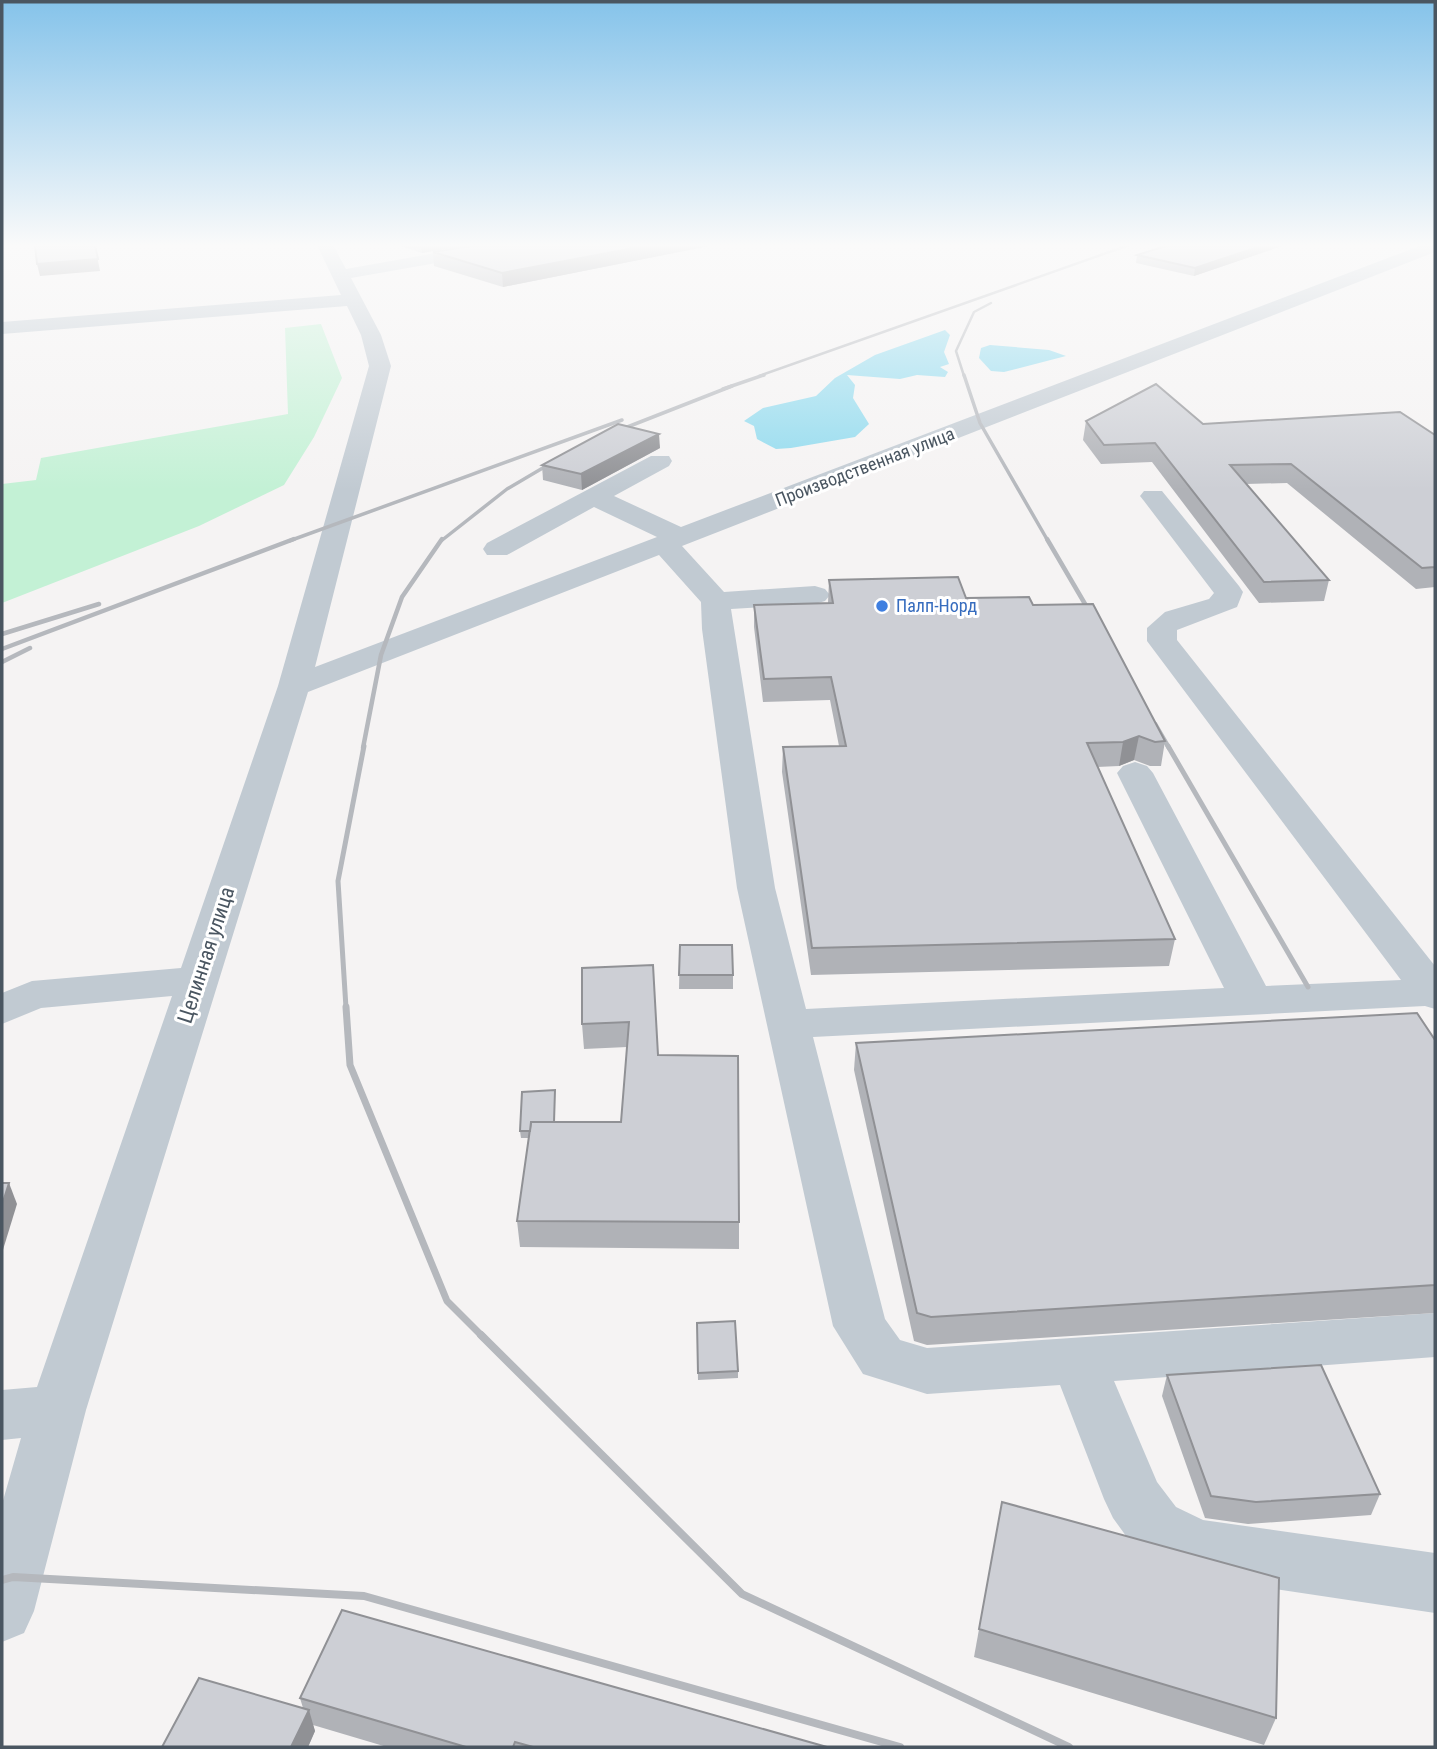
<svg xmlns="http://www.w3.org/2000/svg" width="1437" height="1749" font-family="'Roboto Condensed',sans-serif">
	<rect width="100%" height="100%" fill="#f5f3f3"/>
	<path fill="#c3f1d5" d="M321,324L342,378L314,437L284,485L199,526L2,603V484L36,480L41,458L288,414L285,328Z"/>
	<g fill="#90daee">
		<path d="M945,330L950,335L944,352L949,364L940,367L948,372L945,377L917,375L900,379L847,375L855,385L853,398L869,424L855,437L791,448L776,449L757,439L754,426L744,421L763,408L816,396L835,378L875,355Z"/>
		<path d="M990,345L1049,350L1066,356L1004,372L991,371L979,358L981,348Z"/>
	</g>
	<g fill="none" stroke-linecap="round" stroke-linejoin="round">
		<path fill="#c1cad2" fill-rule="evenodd" d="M317,245H333L346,269L481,245H519L510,250L351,278L381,335L391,366L315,667L657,537L594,507L507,555H487L483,549L487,543L651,456H669L672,461L669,466L614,496L681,527L1422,245H1435V252L682,546L724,592L815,586L825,589L830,595L825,601L815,604L731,609L775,888L806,1009L1224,988L1117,773L1123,766L1135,762L1147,766L1153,773L1266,986L1401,980L1147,641V628L1165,612L1209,599L1214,593L1144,501L1140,496L1144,491H1162L1239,586L1243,592L1237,607L1177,630V640L1435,966V1009L1425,1006L813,1037L885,1319L900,1340L927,1348L1435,1313V1357L1114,1381L1157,1482L1176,1507L1203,1520L1435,1553V1613L1196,1577L1134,1547L1113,1518L1104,1499L1060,1385L927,1394L863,1374L833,1326L737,888L702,629L701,602L659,555L308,692L86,1410L34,1611L24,1633L2,1642V1504L21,1438L2,1440V1390L37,1387L172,996L41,1008L2,1024V993L32,981L181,968L278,686L369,366L361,335L347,306L2,334V322L341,295Z"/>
		<g stroke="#b5b8bd" stroke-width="2.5">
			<path d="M759,376L1129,245"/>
			<path d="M964,376L956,351L974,312L991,303"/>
		</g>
		<g stroke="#b5b8bd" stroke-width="3.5">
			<path d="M964,375L980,423L1048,541"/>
			<path d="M723,389L764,375"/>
			<path d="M612,433L732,386"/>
			<path d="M289,541L622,420"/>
			<path d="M441,541L507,489L558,459"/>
		</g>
		<g stroke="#b5b8bd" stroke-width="4.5">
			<path d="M1047,539L1095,621"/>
			<path d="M2,634L99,604"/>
			<path d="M2,649L294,539"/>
			<path d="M2,662L30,648"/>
			<path d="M1155,724L1169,748"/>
			<path d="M363,748L381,655L402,597L442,539"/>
		</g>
		<g stroke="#b5b8bd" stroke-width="5">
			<path d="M1168,746L1308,987"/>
			<path d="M346,1008L338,881L364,746"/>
		</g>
		<path stroke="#b5b8bd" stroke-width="7" d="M346,1007L350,1065L447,1301L483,1337"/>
		<g stroke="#b5b8bd" stroke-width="8">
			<path d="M481,1335L742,1594L1069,1747"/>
			<path d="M2,1580L13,1577L364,1596L900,1747"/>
		</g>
	</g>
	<g fill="#b0b2b7">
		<path d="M397,245H467L422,253Z"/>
		<path d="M714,245L503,287L434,266L433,252Z"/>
		<path d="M1169,245H1285L1194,276L1136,263L1137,255Z"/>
		<path d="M1086,421L1203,424L1435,435V587L1416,589L1287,483L1246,484L1329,580L1324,601L1259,603L1152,462L1101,464L1083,440Z"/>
		<path d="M660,448L582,490L543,480L542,465Z"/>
		<path d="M829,580L966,598L1033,605L1165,741L1161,766H1150L1134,760L1119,766L1097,767L1175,939L1169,966L811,975L782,772L783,747L839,746L830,700L763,702L754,627V605L828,603Z"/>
		<path d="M680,945L733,975V989H679Z"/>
		<path d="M582,968L658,1055L739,1222V1249L520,1247L517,1221L529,1138H521L520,1131L555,1097V1122H621L627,1047L584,1049L582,1024Z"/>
		<path d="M1435,1040V1313L927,1345L914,1341L854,1070L856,1043Z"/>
		<path d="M697,1323L738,1371V1378L698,1380Z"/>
		<path d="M1167,1375L1380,1494L1371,1515L1248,1524L1205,1518L1162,1396Z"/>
		<path d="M1002,1502L1276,1718L1264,1745L974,1657Z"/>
		<path d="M300,1698L827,1747H387L313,1725L315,1731L308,1747H162L303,1708Z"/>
	</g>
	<g fill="#909195">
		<path d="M95,245L100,271L40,276L37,264Z"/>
		<path d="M421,245H467L422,253Z"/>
		<path d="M649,245H714L503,287L502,273Z"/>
		<path d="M1264,245H1285L1194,276L1195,268Z"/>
		<path d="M659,434L660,448L582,490L581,474Z"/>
		<path d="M1139,736L1134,760L1119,766L1123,742Z"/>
		<path d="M9,1183L17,1204L2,1253V1205Z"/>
		<path d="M309,1710L315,1731L308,1747H291Z"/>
	</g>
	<g fill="#cdcfd5" stroke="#909195" stroke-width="2">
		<path d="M35,245H95L98,259L37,264Z"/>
		<path d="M477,245H649L502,273L433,252Z"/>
		<path d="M1169,245H1264L1195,268L1137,255Z"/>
		<path d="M1156,384L1203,424L1400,412L1435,435V567L1422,568L1291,464L1230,465L1329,580L1264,582L1155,443L1104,445L1086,421Z"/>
		<path d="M618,424L659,434L581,474L542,465Z"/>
		<path d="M958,577L966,598L1029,597L1033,605L1093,604L1165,741L1155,742L1139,736L1123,742L1087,743L1175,939L812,948L783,747L846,746L831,677L764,679L754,605L833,603L829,580Z"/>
		<path d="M680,945H732L733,975H679Z"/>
		<path d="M653,965L658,1055L738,1056L739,1222L517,1221L531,1122H621L629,1022L582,1024V968Z"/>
		<path d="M1417,1013L1435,1040V1285L931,1317L917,1313L856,1043Z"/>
		<path d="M555,1090L554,1122H531L530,1131H520L522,1092Z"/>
		<path d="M2,1183H9L2,1205Z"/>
		<path d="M735,1321L738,1371L698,1373L697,1323Z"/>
		<path d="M1321,1365L1380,1494L1256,1502L1211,1496L1167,1375Z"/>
		<path d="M1002,1502L1279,1578L1276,1718L979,1629Z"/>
		<path d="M342,1610L827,1747H533L515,1742L513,1747H466L300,1698Z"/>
		<path d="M199,1678L309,1710L291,1747H162Z"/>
	</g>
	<linearGradient id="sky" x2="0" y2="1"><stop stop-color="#85c3ea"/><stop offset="0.5" stop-color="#fafafa"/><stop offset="1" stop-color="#fafafa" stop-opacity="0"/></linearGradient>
	<rect width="1437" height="490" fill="url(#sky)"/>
	<circle fill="#3f7fe0" stroke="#fff" stroke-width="2.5" cx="882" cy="606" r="7"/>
	<g text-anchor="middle" stroke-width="6" stroke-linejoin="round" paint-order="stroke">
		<g font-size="18" fill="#4a5661" stroke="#fff">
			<text transform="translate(865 467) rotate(-21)" y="6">Производственная улица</text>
		</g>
		<g font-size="18" fill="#366cbe" stroke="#fff" text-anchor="start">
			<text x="896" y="612">Палп-Норд</text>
		</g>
		<g font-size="21" fill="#4a5661" stroke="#fff">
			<text transform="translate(206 955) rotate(-72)" y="7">Целинная улица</text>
		</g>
	</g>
	<rect width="1437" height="1749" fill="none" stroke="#4a5661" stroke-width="7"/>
</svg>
